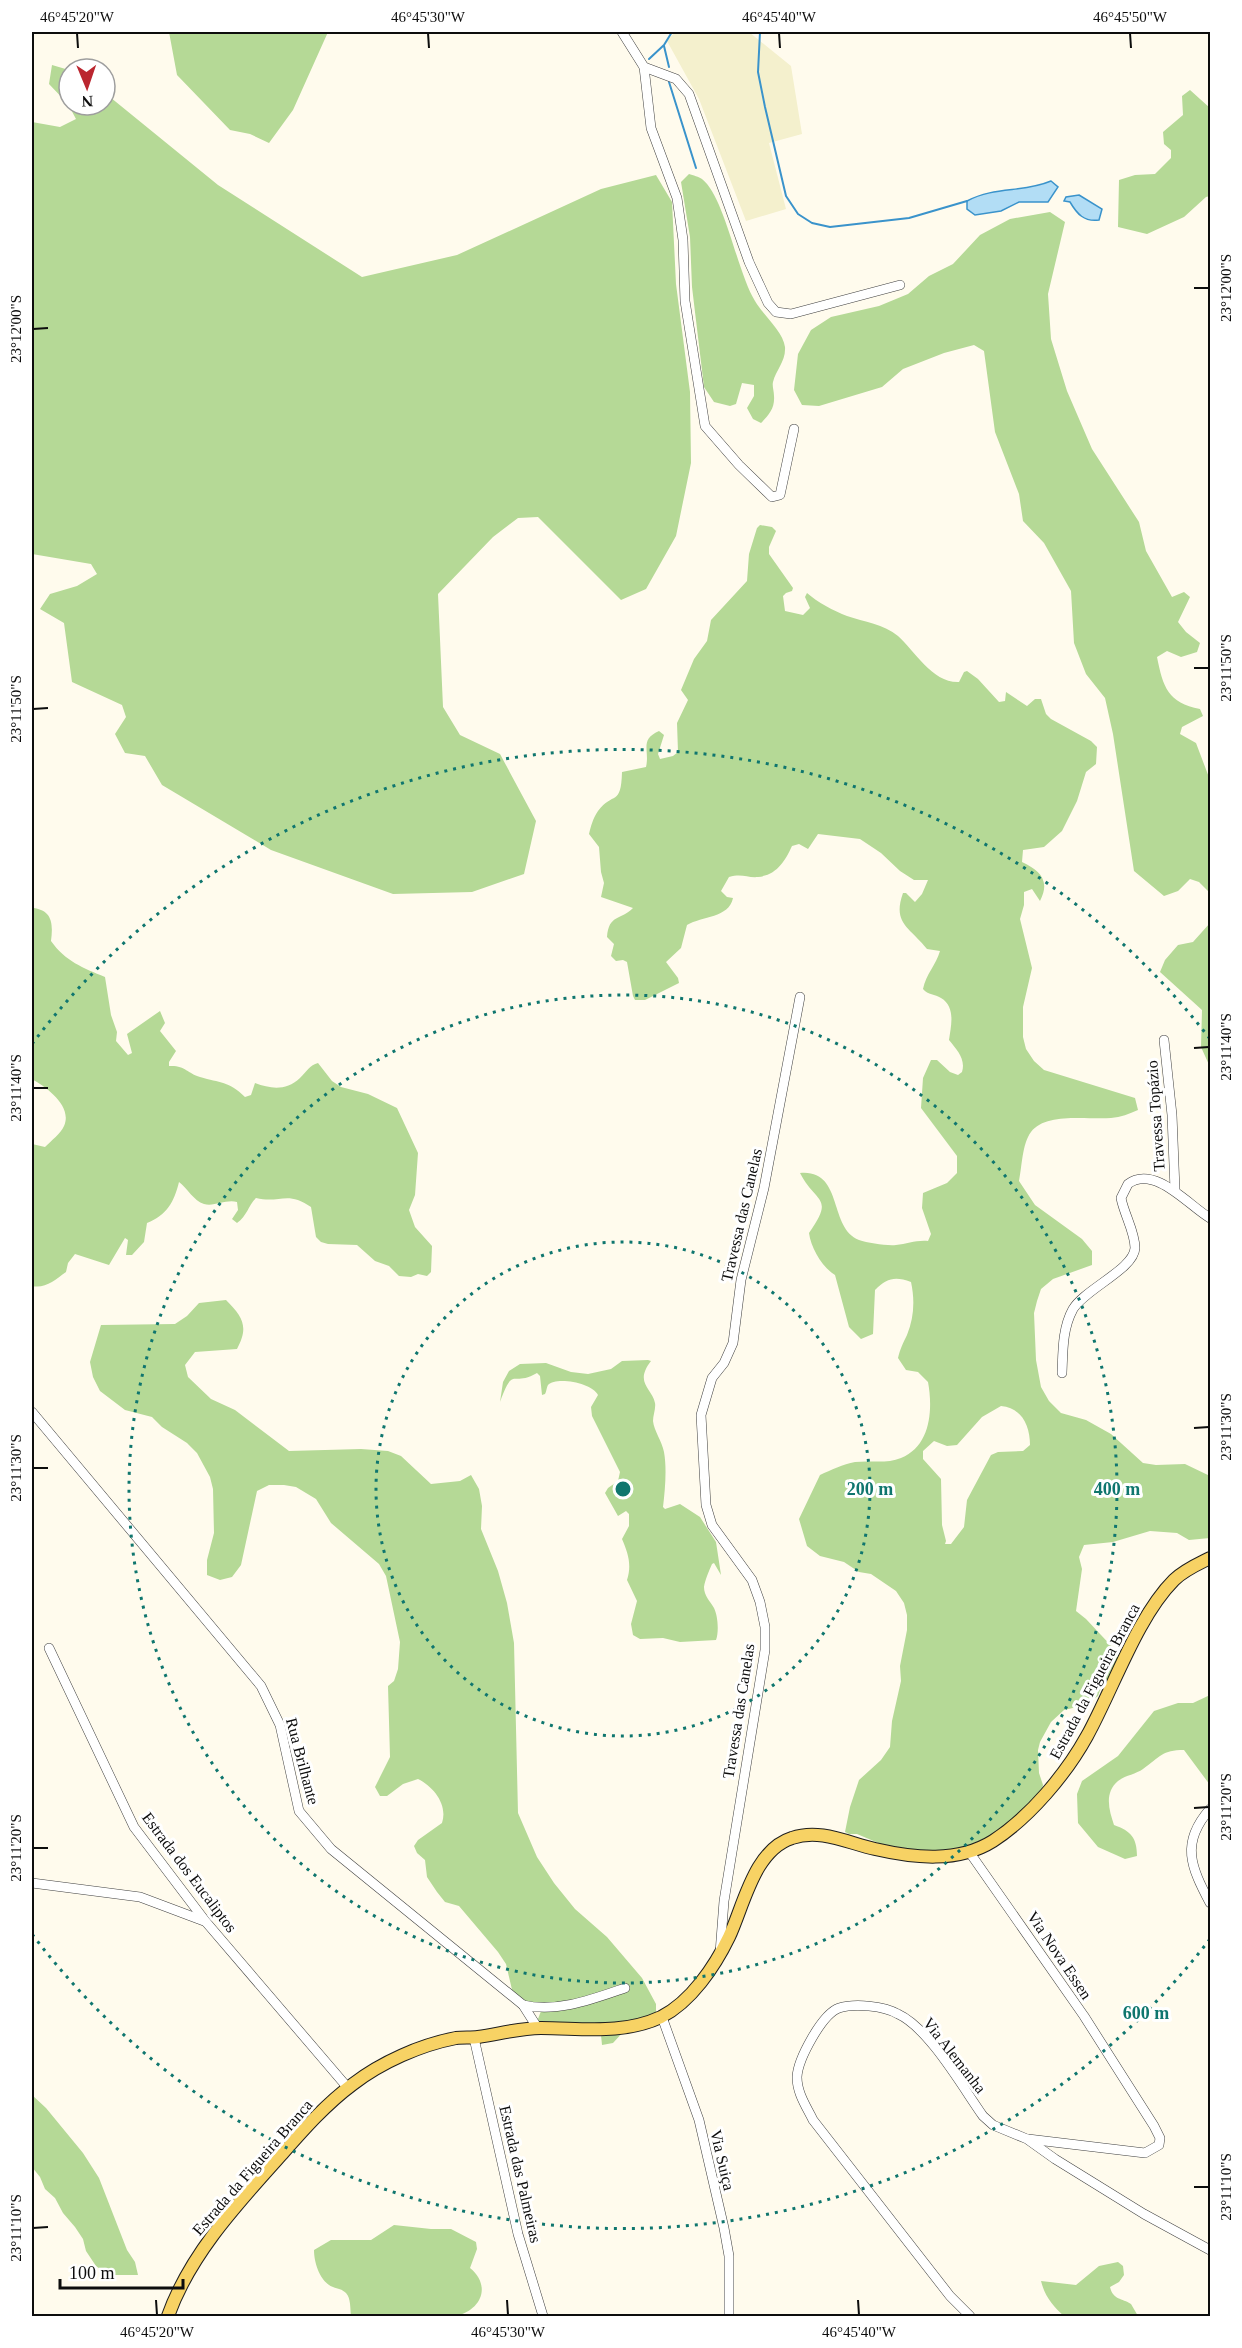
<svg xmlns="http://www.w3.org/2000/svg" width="1242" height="2348" font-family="Georgia,serif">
	<rect width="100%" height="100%" fill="#fffbed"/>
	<path fill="#f4f0cd" d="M675,32H749L791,66L802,134L769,143L786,209L746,221L699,99L667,41Z"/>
	<g fill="#b5d996" fill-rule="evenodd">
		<path d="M169,32H328L293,110L269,143L250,134L230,130L177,75Z"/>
		<path d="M52,65L69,70V105H105V93L218,185L362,277L457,255L601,189L656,175L672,202L676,284L690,392L691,463L676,536L646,589L621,600L538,517L518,518L493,537L438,594L443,707L460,735L500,754L536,821L524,874L472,892L393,894L271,850L162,785L145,756L125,753L115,734L126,717L122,705L72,682L64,623L40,609L50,594L77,586L97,574L91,564L32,554V122L60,127L76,119L68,104L49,84Z"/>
		<path d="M1190,90L1210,108V196L1206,197L1184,217L1147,234L1118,227L1119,180L1135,175L1155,174L1171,158V150L1164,144L1163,132L1183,115L1182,96Z"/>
		<path d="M689,174C693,175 699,177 702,179C725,197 737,272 755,301C763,315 783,331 785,347C786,361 776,370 773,382C772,386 774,391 774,396C775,408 769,415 761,423L753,419L747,408L754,396V385L742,383L736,404L730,406L714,402L704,387L692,287L690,237L681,182Z"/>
		<path d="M1050,212L1065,222L1048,294L1051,339L1067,391L1092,449L1139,522L1146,551L1172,597L1184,592L1190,597L1178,622L1186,632L1200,643L1197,652L1181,657L1167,651L1157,657C1163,687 1168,703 1200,709L1203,716L1182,727L1180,734L1196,743L1210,780V893L1199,882L1190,879L1178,891L1164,896L1134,871L1113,734L1105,698L1086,674L1074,643L1071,591L1044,543L1023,521L1019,494L995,432L984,351L974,345L944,353L903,369L882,387L819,406L802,405L794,390L798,354L811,330L831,317L879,306L908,294L929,276L953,264L980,235L1010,219Z"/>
		<path d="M760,525L772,527L776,531L769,547V554L793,588L792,591L786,593L783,596L785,611L803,615L810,608L805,597L807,593C817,602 834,611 847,616C864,622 884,624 898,636C915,651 932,683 959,682L964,672L967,671L978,679L999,702L1005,701L1006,692L1027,706L1035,699H1041L1046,714L1051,719L1091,741L1097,747L1096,764L1086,772L1077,801L1062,831L1044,847L1023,850L1022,862C1039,870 1051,880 1040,901L1032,889L1024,892V905L1020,919L1032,968L1023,1007V1037L1026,1049L1034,1061L1044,1070L1135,1098L1138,1110C1129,1114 1121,1117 1111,1118C1088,1120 1046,1112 1031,1132C1022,1144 1022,1167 1019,1181L1035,1205L1082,1239L1092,1251V1265L1053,1279L1041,1289L1037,1301L1034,1313L1036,1360L1041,1387L1049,1401L1061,1413L1086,1420L1111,1434L1143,1463L1156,1465L1185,1464L1210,1476V1538L1189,1540L1177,1533L1150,1531L1113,1542L1084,1545L1079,1557L1082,1569L1076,1611L1086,1619L1116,1651L1118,1657L1116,1668L1102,1685L1098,1696L1086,1705L1064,1710L1051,1722L1040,1742L1038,1750L1039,1773L1043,1785L1042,1790L1027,1811L974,1852L895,1850L857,1834H849L845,1832L850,1807L859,1780L881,1760L890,1747L892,1721L901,1681L900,1666L907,1630V1615L904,1603L896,1591L871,1574L859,1572L844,1562L820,1556L807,1546L799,1519L820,1475C831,1470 843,1464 855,1462C870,1460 887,1464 901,1458C931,1446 933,1409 928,1382L918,1372L906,1370L898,1358C900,1349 903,1343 907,1335C914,1318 915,1300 911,1282C895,1276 887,1278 875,1290L873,1334L861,1339L849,1327L835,1275C822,1267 811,1248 809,1233C835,1196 816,1204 800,1173C844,1169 828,1228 859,1240C868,1243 887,1246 896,1245C907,1244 916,1240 928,1241L931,1234L922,1208L923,1193L947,1183L957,1173V1156L921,1108L923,1078L931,1060H937L950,1072L958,1075L962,1072C966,1059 957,1050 949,1040C951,1026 956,1007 941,998C935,994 928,995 923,989C926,974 936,965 940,951L927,949C910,927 892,924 903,893H906L915,902L922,894L928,880H914L900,871L881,853L860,839L818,834L808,849L799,844L792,846C785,861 777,875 758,877C747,878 742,873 729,877L721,891L727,897L733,898C729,918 702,916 687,925L681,948L666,962L678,978L679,983L645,1000H635L633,996L627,962L623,960L616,961L611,956L614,944L607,937C609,914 620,921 633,908L601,897L604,883L601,872L599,847L589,834C591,826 593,818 598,811C613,791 621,807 622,772L646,767C650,750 639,740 659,731L664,735L658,754L660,759L673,756L678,752L677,723L688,700L681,690L694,659L707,641L711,620L747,581L749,554L757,528ZM1001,1406C1022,1408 1030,1426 1030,1445L1023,1451L998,1452L991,1455L967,1500L964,1527L951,1544H945L946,1541L942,1525L941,1479L923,1459V1451L934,1441L947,1446L957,1445L982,1417Z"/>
		<path d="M34,908C53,911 53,925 51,941C65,961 83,968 105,977L111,1015L117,1032L116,1041L128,1055L132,1053L127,1034L160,1011L165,1023L160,1031L176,1051L169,1062V1066C185,1065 187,1073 200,1077C220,1083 229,1081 245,1097L251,1095L255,1083C271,1089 286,1091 300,1078C306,1072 310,1065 318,1063L332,1081L341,1087L368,1094L397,1108L418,1153L415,1195L409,1210L415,1227L432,1246L431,1272L427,1276L418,1274L411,1277L399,1276L389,1266L375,1261L357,1245L328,1244L321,1242L316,1237L311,1207C287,1190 280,1204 256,1198C248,1206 247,1216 237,1223L232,1219L238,1210L237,1202C226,1199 214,1207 204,1204C194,1201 187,1188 179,1182C174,1202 167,1215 147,1223L144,1242L132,1255H126L128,1240L125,1238L109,1265L75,1254L68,1263L66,1272C55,1280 45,1289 32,1286V1144L45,1147C51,1141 61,1133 64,1126C73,1106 46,1087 32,1079V910Z"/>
		<path d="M1210,923V1067L1201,1047L1202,1010L1160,972L1165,960L1178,945L1193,942Z"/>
		<path d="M226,1300C243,1317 249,1327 237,1349L195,1352L185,1365L188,1377L211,1399L235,1410L289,1451L361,1449L388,1451L401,1456L431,1484L460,1481L471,1475L479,1489L482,1506L481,1529L498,1571L507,1603L514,1643L518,1813L537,1857L554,1883L575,1909L607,1937L642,1978L656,2004V2015L625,2030L613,2043L602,2045L601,2035L539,2023L538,2019L541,2011L513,1994L506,1964L498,1952L459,1906L445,1902L437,1892L427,1877L425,1860L417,1853L414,1846L418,1840L442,1823C448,1805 434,1787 418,1779L403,1784L387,1796H380L375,1787L390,1757L388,1686L394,1681L398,1669L400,1642L386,1576L379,1564L331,1523L316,1499L296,1487L284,1485H269L257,1491L241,1565L232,1577L220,1580L207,1575V1560L214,1533L213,1489L210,1477L197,1453L187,1443L162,1427L152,1417L125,1410L100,1391L93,1377L90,1362L101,1325L175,1324L187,1316L199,1303Z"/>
		<path d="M648,1360L651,1361C634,1383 652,1388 655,1403C656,1408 653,1416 653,1421C654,1431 662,1441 664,1452C667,1469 665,1490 663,1507L665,1509L680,1504L700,1517L716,1542L721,1575L714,1563L712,1564C709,1571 705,1580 704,1587C704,1596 710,1601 714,1608C718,1616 719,1632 716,1640L680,1642L663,1638L640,1639L633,1635L631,1624L637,1601L627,1580C632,1565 628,1553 622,1539L629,1526V1514L626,1511L618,1516L605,1493L608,1488L618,1481L620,1472L592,1416L591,1407L598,1395C593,1383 556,1376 548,1385C547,1386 546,1393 545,1394L542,1395L540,1376L537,1373C511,1388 514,1364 500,1402L503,1382L509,1371L520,1364L546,1363L571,1372L588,1374L611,1369L622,1361Z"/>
		<path d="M1210,1695V1785L1184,1750C1162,1750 1160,1757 1143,1769C1136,1774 1124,1776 1118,1781C1104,1793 1109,1810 1114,1825C1131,1831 1137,1838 1137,1856L1125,1859L1098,1847L1078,1823L1077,1794L1082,1781L1118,1756L1154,1711L1178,1703H1193Z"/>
		<path d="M32,2095L46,2108L83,2153L99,2178L127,2250L135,2262L138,2275H108L96,2266L86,2251L83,2239L75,2227L63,2213L55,2198L45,2189L40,2177L32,2167Z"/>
		<path d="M394,2225L431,2229H451L476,2242L477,2249L470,2268C492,2286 481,2311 455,2316H351C350,2309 351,2298 346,2293C342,2289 338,2289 333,2287C320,2282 314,2263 314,2250L331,2240H371Z"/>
		<path d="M1118,2262L1123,2266L1124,2275L1119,2282L1110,2287C1113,2300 1122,2298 1131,2304L1138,2316H1064C1053,2306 1045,2297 1041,2281L1076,2285L1099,2266Z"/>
	</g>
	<g fill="#b2ddf5" stroke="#3a93cb" stroke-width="1.5">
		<path d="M1051,181L1058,187L1048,202H1019L1001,211L975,215L967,209V201C995,186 1023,193 1051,181Z"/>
		<path d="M1079,195L1102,209L1099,220C1084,222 1077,214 1070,202L1064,201L1066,197Z"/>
	</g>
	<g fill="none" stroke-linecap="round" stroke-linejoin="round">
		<g stroke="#3a93cb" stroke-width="2">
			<path d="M760,32L758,72L765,107L786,196L798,214L812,223L830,227L909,218L967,201"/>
			<path d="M664,46L669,67"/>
			<path d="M649,59L664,45L672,32"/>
			<path d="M669,82L696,168"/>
		</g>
		<g stroke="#404040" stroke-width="10">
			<g id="minor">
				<path d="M622,32L644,67L651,128L677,198L683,240L685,301L705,426L739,465L772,497L780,495L794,429"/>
				<path d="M644,67L676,79L689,94L749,262L768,303L776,312L791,314L900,285"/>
				<path d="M1164,1040L1172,1115L1175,1190"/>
				<path d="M1062,1373C1063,1352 1062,1329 1073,1309C1085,1289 1134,1269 1135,1248C1135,1232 1124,1214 1121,1198L1128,1184C1155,1164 1190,1207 1210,1218"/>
				<path d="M32,1412L261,1686L280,1725L299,1811L331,1849L523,2005L537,2027"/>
				<path d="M49,1648L134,1827L206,1922L348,2088"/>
				<path d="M1210,1809C1180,1843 1191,1867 1210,1903"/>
				<path d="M970,1853L1084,2016L1154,2126L1160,2138L1159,2145L1145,2153L1028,2139"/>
				<path d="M32,1883L140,1897L204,1921"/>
				<path d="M720,1953L724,1901L765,1650V1627L760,1602L752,1580L712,1525L706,1505L701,1415L712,1378L724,1363L733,1343L741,1280L764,1188L800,997"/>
				<path d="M523,2005C557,2013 593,1999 625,1988"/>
				<path d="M662,2017L699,2120L724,2228L729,2256V2316"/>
				<path d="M474,2038L518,2234L543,2316"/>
				<path d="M970,2316L950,2296L813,2120C806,2106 797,2093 797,2077C798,2059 822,2014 839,2008C855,2003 884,2006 898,2014C929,2028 963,2088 983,2116L993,2125L1027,2139L1055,2159L1144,2214L1210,2250"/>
			</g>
		</g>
		<g stroke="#1e1e1e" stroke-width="14">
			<path id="major" d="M168,2316C190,2254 238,2203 282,2154C304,2129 326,2104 353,2084C382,2062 420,2045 456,2038C463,2037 471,2038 478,2037C499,2034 520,2028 541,2028C582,2028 622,2035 661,2017C691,2002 715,1966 729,1937C744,1905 754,1850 792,1838C820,1828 848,1843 875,1849C914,1858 958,1863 993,1841C1030,1817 1066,1774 1087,1736C1113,1689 1137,1617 1174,1580C1184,1570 1198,1564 1210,1558"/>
		</g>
		<use href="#minor" stroke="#fff" stroke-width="9"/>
		<use href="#major" stroke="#f7d264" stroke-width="12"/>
	</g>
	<path fill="none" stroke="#0d0d0d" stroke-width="2" d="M77,33L78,48M428,33L429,48M779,33L780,48M1130,33L1131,48M1194,288H1209M33,329L48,328M1194,668H1209M33,709L48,708M1194,1048L1209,1047M33,1088H48M1194,1428L1209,1427M33,1468H48M1194,1808L1209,1807M33,1848H48M1194,2187H1209M33,2228L48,2227M156,2300L157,2315M507,2300L508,2315M858,2300L859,2315"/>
	<g fill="none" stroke="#0f766e" stroke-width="3" stroke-dasharray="3 6">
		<circle cx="623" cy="1489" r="247"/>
		<circle cx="623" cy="1489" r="494"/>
		<path d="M1210 1939A740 740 0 0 1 32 1934M32 1044A740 740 0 0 1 1210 1039"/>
	</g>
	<g text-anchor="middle" stroke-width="6" stroke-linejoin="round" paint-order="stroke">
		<g font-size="16" fill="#0d0d0d" stroke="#fff">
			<text transform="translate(1155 1116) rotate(-94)" y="6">Travessa Topázio</text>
			<text transform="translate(741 1215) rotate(-77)" y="6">Travessa das Canelas</text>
			<text transform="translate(1094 1681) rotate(-62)" y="6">Estrada da Figueira Branca</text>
			<text transform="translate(738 1711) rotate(-81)" y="6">Travessa das Canelas</text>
			<text transform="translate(303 1761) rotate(75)" y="6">Rua Brilhante</text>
			<text transform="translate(190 1872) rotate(53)" y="6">Estrada dos Eucaliptos</text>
			<text transform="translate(1060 1955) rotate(56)" y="6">Via Nova Essen</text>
			<text transform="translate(955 2055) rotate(52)" y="6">Via Alemanha</text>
			<text transform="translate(723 2160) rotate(77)" y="6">Via Suiça</text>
			<text transform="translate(252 2167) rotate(-49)" y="6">Estrada da Figueira Branca</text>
			<text transform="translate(521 2174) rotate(77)" y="6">Estrada das Palmeiras</text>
		</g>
	</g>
	<circle cx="623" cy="1489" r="9" fill="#0f766e" stroke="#fff" stroke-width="3"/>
	<g font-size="18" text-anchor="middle" font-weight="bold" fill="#0f766e" stroke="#fff" stroke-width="6" stroke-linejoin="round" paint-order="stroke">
		<text x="870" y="1495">200 m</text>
		<text x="1117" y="1495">400 m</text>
		<text x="1146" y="2019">600 m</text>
	</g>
	<rect width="1242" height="2348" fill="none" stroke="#ffffff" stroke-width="66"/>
	<g transform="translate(87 87) rotate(178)"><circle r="28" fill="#ffffff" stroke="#9e9e9e" stroke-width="1.5"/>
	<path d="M0-4.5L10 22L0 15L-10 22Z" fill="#bb262f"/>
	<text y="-9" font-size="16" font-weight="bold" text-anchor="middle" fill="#0d0d0d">N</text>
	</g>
	<path d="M60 2279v9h123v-9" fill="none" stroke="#0d0d0d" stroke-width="3"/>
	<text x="69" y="2279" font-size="18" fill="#0d0d0d" stroke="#ffffff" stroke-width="4.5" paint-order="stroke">100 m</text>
	<rect x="33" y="33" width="1176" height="2282" fill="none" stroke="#0d0d0d" stroke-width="2"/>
	<g font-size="15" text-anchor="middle" fill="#0d0d0d">
		<text x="77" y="22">46°45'20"W</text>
		<text x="428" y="22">46°45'30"W</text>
		<text x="779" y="22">46°45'40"W</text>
		<text x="1130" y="22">46°45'50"W</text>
		<text transform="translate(1226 288) rotate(-90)" y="5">23°12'00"S</text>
		<text transform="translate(16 329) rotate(-90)" y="5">23°12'00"S</text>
		<text transform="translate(1226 668) rotate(-90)" y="5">23°11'50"S</text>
		<text transform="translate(16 709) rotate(-90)" y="5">23°11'50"S</text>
		<text transform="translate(1226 1047) rotate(-90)" y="5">23°11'40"S</text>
		<text transform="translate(16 1088) rotate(-90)" y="5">23°11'40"S</text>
		<text transform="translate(1226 1427) rotate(-90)" y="5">23°11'30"S</text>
		<text transform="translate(16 1468) rotate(-90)" y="5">23°11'30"S</text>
		<text transform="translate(1226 1807) rotate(-90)" y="5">23°11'20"S</text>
		<text transform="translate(16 1848) rotate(-90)" y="5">23°11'20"S</text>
		<text transform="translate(1226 2187) rotate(-90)" y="5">23°11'10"S</text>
		<text transform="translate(16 2228) rotate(-90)" y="5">23°11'10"S</text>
		<text x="157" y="2337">46°45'20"W</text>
		<text x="508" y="2337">46°45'30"W</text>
		<text x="859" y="2337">46°45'40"W</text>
	</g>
</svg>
